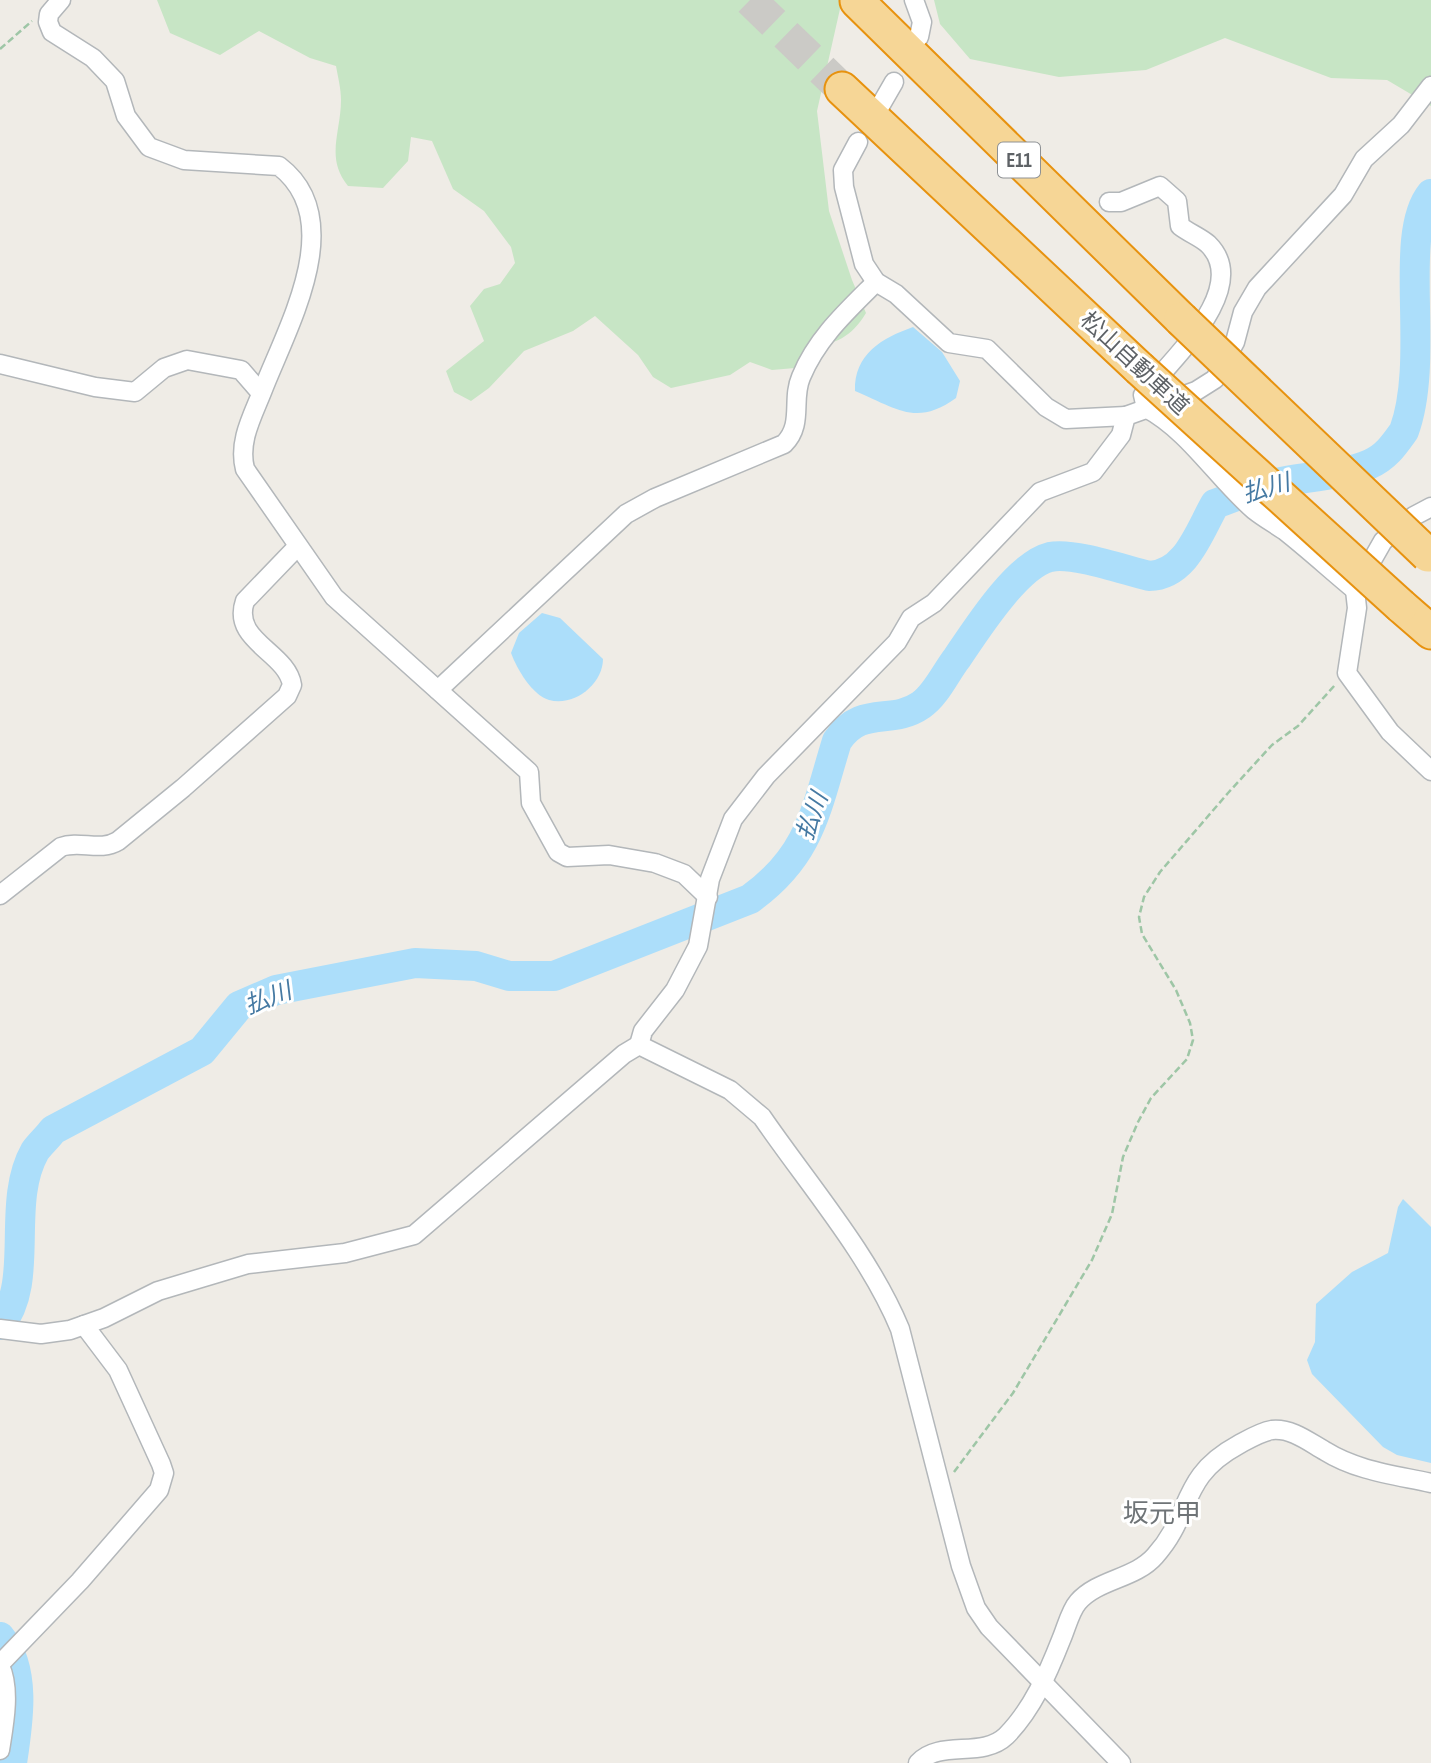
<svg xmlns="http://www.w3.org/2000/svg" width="1431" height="1763" font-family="'Sofia Sans Condensed','Noto Sans JP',sans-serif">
	<rect width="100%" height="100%" fill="#efece6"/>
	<g fill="#c7e5c5">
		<path d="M157,0H842L817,111L829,211L852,280L866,313C851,338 836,343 808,349L795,368L772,370L750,362L730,375L671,388L653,377L638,355L595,316L573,331L524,351L489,388L471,401L454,392L446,371L484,341L470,306L484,289L500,284L515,263L511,247L484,211L453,189L432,141L411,137L408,161L383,188L348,186C325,158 341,132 341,100C341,89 338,77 336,66L310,58L259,31L220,55L170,33Z"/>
		<path d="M934,0H1431V106L1387,80L1331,78L1225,38L1146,70L1059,77L970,59L940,24Z"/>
	</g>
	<g fill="#acdefa">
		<path d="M913,327L942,352L960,381L956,398C916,427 896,408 855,391C854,354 882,338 913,327Z"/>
		<path d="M542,613L560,618L603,659C603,684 574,707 549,700C532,695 517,669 511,653L519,633Z"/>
		<path d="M1403,1199L1431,1227V1463L1397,1455L1383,1447L1312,1374L1307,1360L1315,1342L1316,1304L1352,1272L1388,1253L1398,1207Z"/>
	</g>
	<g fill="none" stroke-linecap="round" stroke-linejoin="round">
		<g stroke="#acdefa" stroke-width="30">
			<path d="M0,1325C36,1281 5,1204 35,1151C40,1144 48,1137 53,1130L202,1051L239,1006L276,990L415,963L476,966L509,976H554L750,899C811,855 816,809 837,741C862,704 891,726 921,705C936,695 946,672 957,658C976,630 1017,565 1050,557C1074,552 1124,570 1149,576C1186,575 1199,532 1215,504C1235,497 1255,488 1276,483C1303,477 1345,475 1370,464C1386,457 1394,445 1404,431C1431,358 1397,236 1431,194"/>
			<path d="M0,1637C27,1670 18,1723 12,1763"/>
		</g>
		<path stroke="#cbcac6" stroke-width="33" stroke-dasharray="33 17" stroke-linecap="butt" d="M750,0L842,89"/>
		<g stroke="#b3b7ba" stroke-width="21">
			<g id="minor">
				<path d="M61,0L49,14L48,22L52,32L93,58L115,81L126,116L149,147L184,160L279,166C350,220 286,329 262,392C252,417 238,442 245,469L334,597L529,772L531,803L558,852L567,857L609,855L655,863L684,874L708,897"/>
				<path d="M914,0L922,22L919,37"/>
				<path d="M879,108L894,82"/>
				<path d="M858,142L843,170L844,187L864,264L876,282L896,294L949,343L987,349L1046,407L1066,419L1126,416"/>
				<path d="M1109,202H1121L1160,186L1177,201L1180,226C1189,233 1200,237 1208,244C1253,288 1169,362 1143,395L1146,408C1189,431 1217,478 1254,510C1264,518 1275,524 1285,531C1309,550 1332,571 1355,590"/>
				<path d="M0,364L95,387L135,392L164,368L187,360L241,370L261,393"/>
				<path d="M1431,507L1414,516L1383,541L1355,590L1357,608L1347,673L1390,732L1431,771"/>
				<path d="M438,690L626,514L655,498L784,444C804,424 791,400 801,377C817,338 847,311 876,282"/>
				<path d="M0,895L61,847C80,840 100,852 118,841L183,788L287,696L292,685C287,652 231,641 245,601L297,547"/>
				<path d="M639,1045L643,1031L675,990L698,946L710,879L733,819L766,776L897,642L911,618L934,603L1040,492L1093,472L1121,435L1126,416L1196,391L1215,379L1235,342L1243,312L1257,288L1343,195L1364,159L1401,125L1431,86"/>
				<path d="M0,1329L41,1334L70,1330L104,1318L158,1291L248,1264L345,1253L414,1235L624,1054L639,1045L730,1090L762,1117C808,1184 869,1254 900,1329L961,1566L976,1608L989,1627L1121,1763"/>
				<path d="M0,1664L80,1581L159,1490L164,1473L161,1464L118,1370L84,1325"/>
				<path d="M0,1666C11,1689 4,1725 0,1750"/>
				<path d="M918,1763C940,1739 982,1759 1006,1736C1032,1710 1048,1673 1061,1640C1066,1629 1070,1611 1078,1602C1098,1579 1135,1579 1155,1556C1193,1514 1179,1477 1238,1445C1249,1439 1260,1432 1272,1430C1292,1428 1309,1442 1325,1451C1357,1471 1395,1475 1431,1483"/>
			</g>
		</g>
		<g stroke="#e7920f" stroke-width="37">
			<g id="motorway">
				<path d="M857,1L1181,319"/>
				<path d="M842,89L1139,368"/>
				<path d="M1401,606L1431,632"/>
			</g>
		</g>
		<g stroke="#9ec6a6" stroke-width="2.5" stroke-dasharray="7 3.5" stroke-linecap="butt">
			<path d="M0,49L32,21"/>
			<path d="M954,1472L1013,1393L1092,1260L1112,1214L1123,1157L1138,1122L1151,1098L1187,1059L1193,1040L1190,1023L1176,990L1142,934L1139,917L1144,897L1160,872L1228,793L1272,745L1298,726L1335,685"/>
		</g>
		<use href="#minor" stroke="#fff" stroke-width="18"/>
		<use href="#motorway" stroke="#f6d696" stroke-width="33"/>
		<g stroke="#e7920f" stroke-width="37" stroke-linecap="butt">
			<g id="motorway-bridge">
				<path d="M1181,319L1428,555"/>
				<path d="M1139,368L1401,606"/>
			</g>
		</g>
		<use href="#motorway-bridge" stroke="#f6d696" stroke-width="33"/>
	</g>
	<g text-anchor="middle" stroke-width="6" stroke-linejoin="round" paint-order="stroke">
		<rect fill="#fff" stroke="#8e9194" stroke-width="2" x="998" y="142.5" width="42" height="35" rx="5"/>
		<g font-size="21" font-weight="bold" fill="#5e6266">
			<text x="1019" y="167">E11</text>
		</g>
		<g font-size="23" fill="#5e6266" stroke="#fff">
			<text transform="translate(1135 363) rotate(43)" y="8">松山自動車道</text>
		</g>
		<g font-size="24" font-style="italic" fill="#467aa3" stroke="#fff">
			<text transform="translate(1266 488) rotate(-16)" y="8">払川</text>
			<text transform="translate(812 816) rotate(-70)" y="8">払川</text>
			<text transform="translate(268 998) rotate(-21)" y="8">払川</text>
		</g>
		<g font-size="26" fill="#6f7477" stroke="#fff">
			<text x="1162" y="1522">坂元甲</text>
		</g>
	</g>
</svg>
